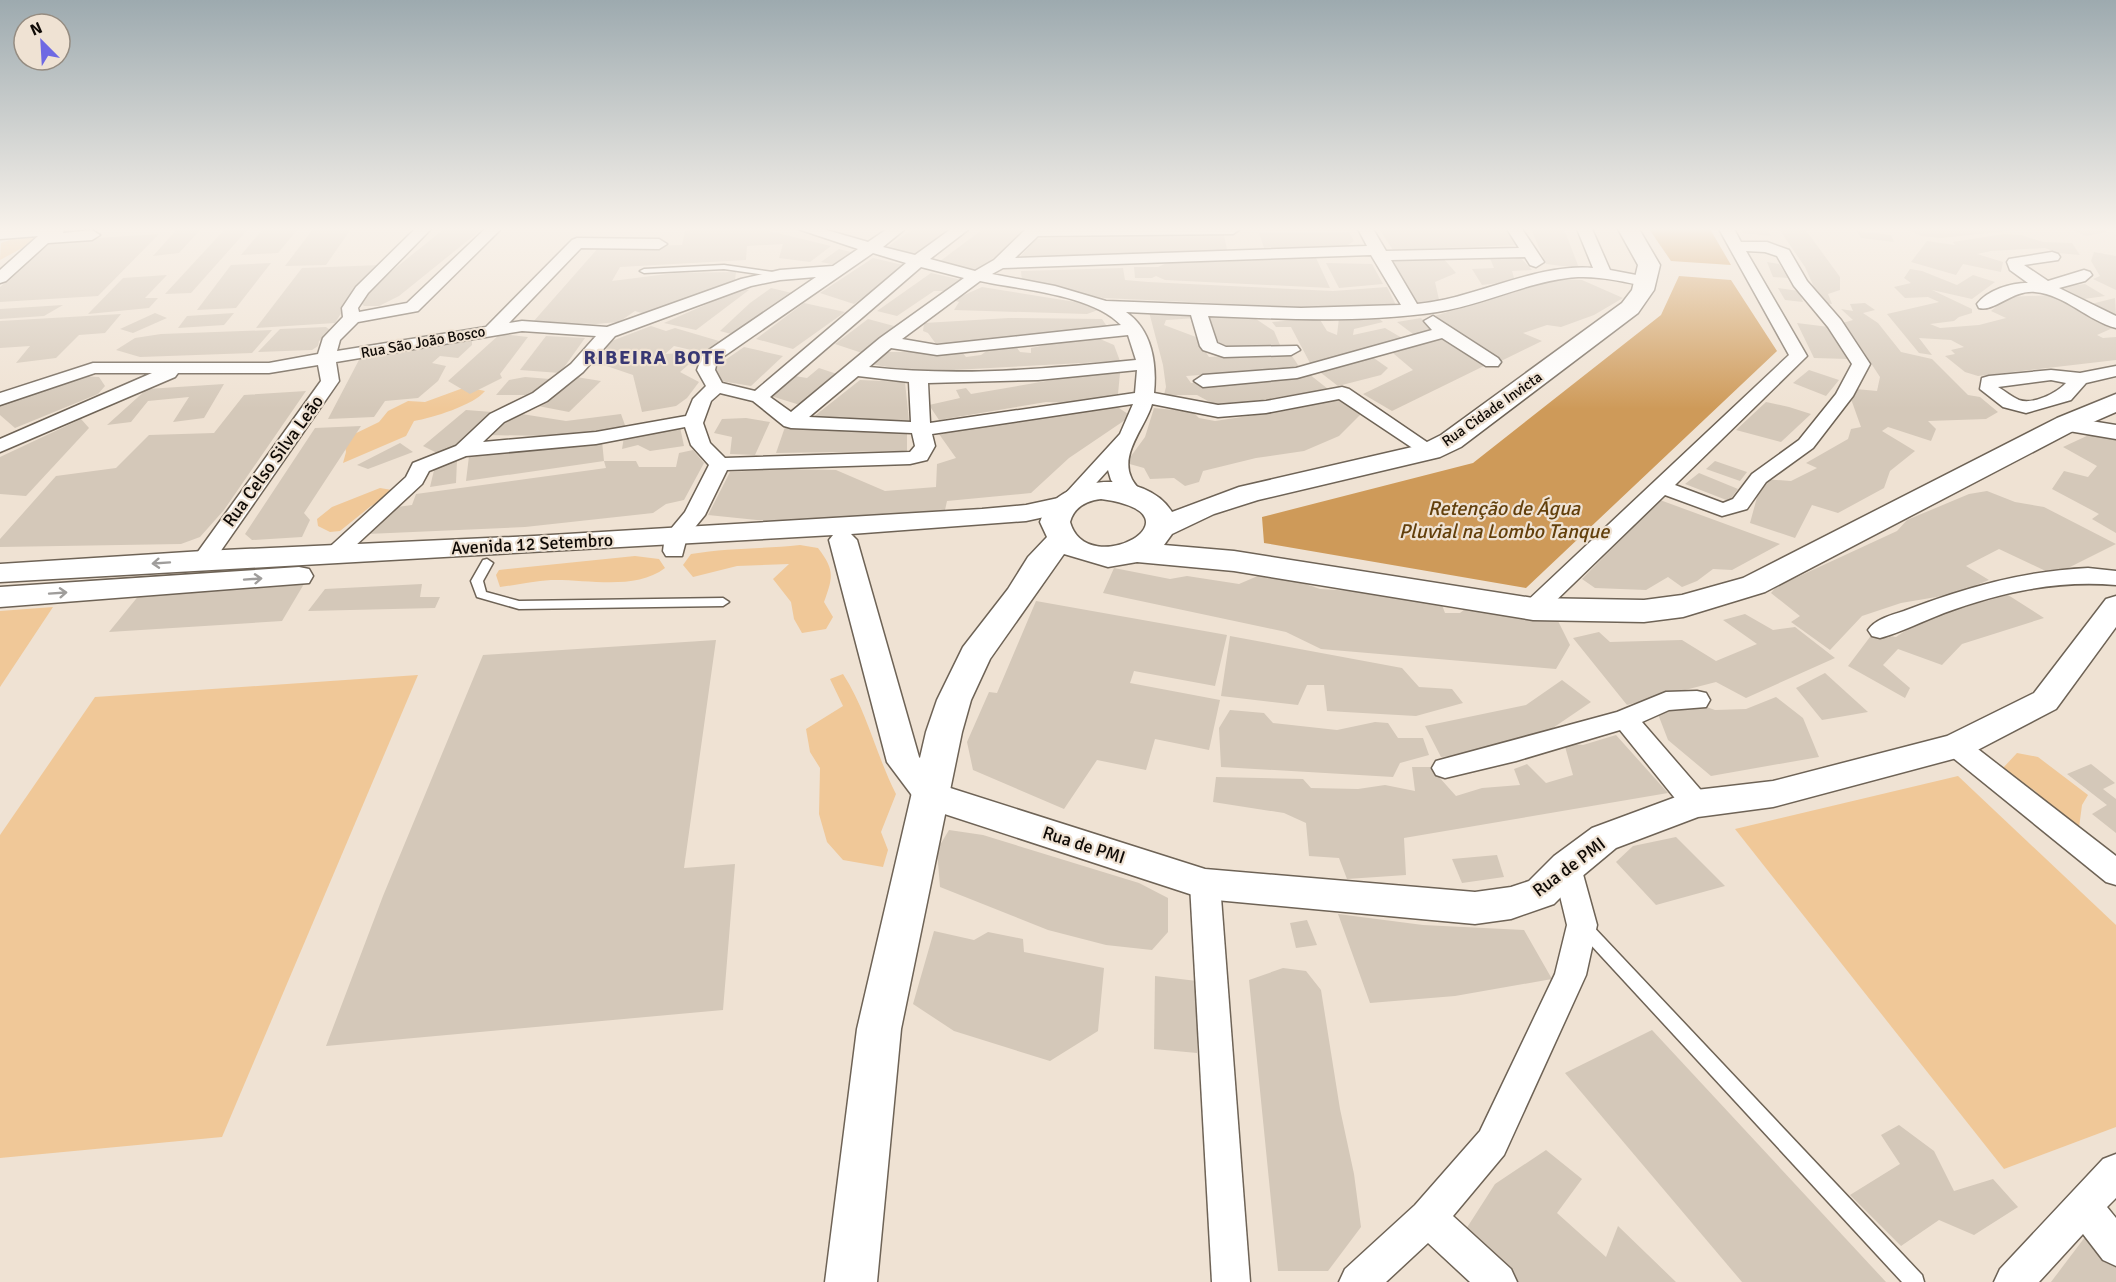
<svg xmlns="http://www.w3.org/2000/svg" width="2116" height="1282" font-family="Signika,sans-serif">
	<rect width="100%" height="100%" fill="#efe2d3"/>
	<g fill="#f0c898">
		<path d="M21,236L39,239L0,260L1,243Z"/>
		<path d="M466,387L485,391C474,405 432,418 414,421L406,436L343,463L346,452L344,439L379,422L388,411L408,401L425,402Z"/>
		<path d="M380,488L392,490V496L371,506L340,531L330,532L318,526L317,519L332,507Z"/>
		<path d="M800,545L818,548C835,570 833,577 824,602L833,617L826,629L802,633L794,619L791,602L773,579L789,564L737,566L693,577L683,565L691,554C727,548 763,549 800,545Z"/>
		<path d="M635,556L659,559L665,568C635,591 587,579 551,580C534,581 516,585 500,587L496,575L499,570Z"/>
		<path d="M53,607L0,687V611Z"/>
		<path d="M843,674C867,711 876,755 896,794L881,832L888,850L883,867L843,860L827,842L819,814L820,768L810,752L806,729L843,706L830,679Z"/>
		<path d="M418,675L222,1137L0,1158V835L95,697Z"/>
		<path d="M2017,753L2038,757L2088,795L2082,805L2078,835L2035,791L2002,769Z"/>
		<path d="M1958,776L2116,925V1127L2004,1169L1735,829Z"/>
	</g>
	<g fill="#ce9a59">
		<path d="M1649,229H1710L1731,265L1671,261Z"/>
		<path d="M1679,276L1731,280L1777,351L1526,588L1264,543L1262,517L1473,463L1661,315Z"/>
	</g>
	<g fill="#d4c8b9">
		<path d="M177,229H201L179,253L153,256Z"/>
		<path d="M225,229H248L191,293L165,294Z"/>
		<path d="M263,229H298L278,253L241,255Z"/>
		<path d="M313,229H351L326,265L285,266Z"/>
		<path d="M444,229H482L399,296L379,306H364L361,303L372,287Z"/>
		<path d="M719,229H761L831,246L810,262L779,258L783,244L747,246L746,260L620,267L612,281L675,273L736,272L735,280L645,314L635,311L619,322L596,324L533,322L599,247L682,245L685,231Z"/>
		<path d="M913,229H958L918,258L886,248Z"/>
		<path d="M983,229H1028L978,271L939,262Z"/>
		<path d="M1379,229H1505L1517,245L1393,250Z"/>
		<path d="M1531,229H1564L1579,268L1546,264Z"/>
		<path d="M1741,229H1768L1771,236L1742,233Z"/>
		<path d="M1779,229H1805L1840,277V290L1828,294L1832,304L1821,303L1805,267Z"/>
		<path d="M1906,229H2008V231L1941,238L1921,236Z"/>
		<path d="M2071,229H2103L2107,232L2086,236Z"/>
		<path d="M1857,231L1891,235L1894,242L1861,238Z"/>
		<path d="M1349,232L1354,241L1346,246L1264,248L1259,233Z"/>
		<path d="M1158,233L1224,235L1227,250L1020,257L1036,239Z"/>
		<path d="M159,234L98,296L0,302V287L51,241Z"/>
		<path d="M2004,234L2021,235L2043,242L2072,243L2080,255L2058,253L2045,248L1991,251L1977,254L2003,262L2001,272L1963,264L1956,275L1911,262L1927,241L1955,245L1953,242Z"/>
		<path d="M839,249L854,253L836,265L821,262Z"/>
		<path d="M2094,252L2116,256V290L2093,279L2100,276L2091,261Z"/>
		<path d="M1489,256H1519L1532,270L1512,271L1515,281L1482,285L1472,269L1494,268Z"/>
		<path d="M873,258L907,266L854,304L820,293Z"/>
		<path d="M1316,258L1330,288L1165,280L1156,276L1152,278H1135L1134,267H1158L1171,261L1209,262Z"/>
		<path d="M1443,258L1456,273L1435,282L1440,304L1418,303L1388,260Z"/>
		<path d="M1767,262L1779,264L1788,278L1773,277Z"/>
		<path d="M271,263L236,308L197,310L231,265Z"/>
		<path d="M1326,263L1372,264L1383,284L1339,288Z"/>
		<path d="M381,265L357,288L335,323L256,328L302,268Z"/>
		<path d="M1123,268L1125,280L1148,282L1333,291L1387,287L1397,307H1300L1103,298L1022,282L1021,271Z"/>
		<path d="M1910,269L1922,271L1957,285L1973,275L1995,282L1972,299L1932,290L1972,309V313L1959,317L1954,321L1930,324L1940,328L1979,325L2006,318L1991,311L2007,297L2054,295L2115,327L2097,335L2103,338L2116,337V360L1978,376L1965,372L1945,356L1955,354L1951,350L1964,347L1951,340L1919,338L1932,355L1919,353L1887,314L1939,302L1928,297L1905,298L1894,287L1911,283L1904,278Z"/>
		<path d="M931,273L962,280L948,291H934L897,316L877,311Z"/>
		<path d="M167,275L145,298H158L149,308L88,314L123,278Z"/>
		<path d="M1558,279L1582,280L1623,298L1594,315L1561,327L1547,325L1523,333L1542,341L1499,362L1458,340L1431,317Z"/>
		<path d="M2085,284L2105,296L2084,299L2061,287Z"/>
		<path d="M982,287L1088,304L1098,310L1087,314L954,310L959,302L953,300Z"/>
		<path d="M771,288L792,293L735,335L720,331L750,303Z"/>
		<path d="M1778,288L1799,291L1803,302L1785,300Z"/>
		<path d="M741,289L749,290L696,330L664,323Z"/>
		<path d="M2115,298L2116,315L2091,304Z"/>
		<path d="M804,303L845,312L793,349L756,339Z"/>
		<path d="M1865,303L1875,310L1863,313L1878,323L1901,352L1932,359L1968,395L1980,397L1998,412L1986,419L1928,421L1936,429L1931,441L1888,427L1882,431L1915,451L1890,471L1884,488L1838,513L1812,505L1795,538L1750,523L1762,479L1791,481L1817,468L1806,463L1848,439L1851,429L1861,427L1851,399L1856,389L1877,391L1880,377L1855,339L1839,324L1853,320L1841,309L1853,311L1850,304Z"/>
		<path d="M63,305L44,316L0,319V309Z"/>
		<path d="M1149,312H1193L1197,318L1166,320L1164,325L1196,337L1209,357L1271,353L1292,356L1300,368L1186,376L1191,383L1309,374L1328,389L1219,407L1197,395H1164L1166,387L1163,365Z"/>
		<path d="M155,313L167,318L133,333L120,329Z"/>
		<path d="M234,313L224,325L178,328L187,316Z"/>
		<path d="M121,314L105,333L79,335L56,358L16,363L30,346L0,348V321Z"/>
		<path d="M1240,315L1253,317L1274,331L1280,345L1218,347L1209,316Z"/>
		<path d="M1376,316L1383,322L1354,329L1353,335L1385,328L1402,338L1310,363L1291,327H1276L1272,322L1319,318L1327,331L1337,335L1339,318Z"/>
		<path d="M1009,318L1102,319L1108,328L936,344L928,333L923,331L924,323Z"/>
		<path d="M1421,318L1434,330L1413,334L1397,322Z"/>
		<path d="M868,319L894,326L862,353L835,344Z"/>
		<path d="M1797,323L1829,327L1848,359L1814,358Z"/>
		<path d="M651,326L666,331L675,328L719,341L704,353L674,346L665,354L681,353L696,358L680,372L699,382L687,398L676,406L642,412L633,375L586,359L609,342Z"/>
		<path d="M326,327L330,330L328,335L319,341L318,346L312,350L258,352L280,329Z"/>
		<path d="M272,330L252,353L140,357L116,350L135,338L161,334Z"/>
		<path d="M500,334L528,337L500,374L502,378L470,394L448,381Z"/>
		<path d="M546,336L585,338L560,373L520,370Z"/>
		<path d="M1441,337L1486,365L1392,411L1363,394L1413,370L1387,348Z"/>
		<path d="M472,339V345L458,358L440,356L432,363L446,366L438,381L418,398L385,401L374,417L328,419L360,358Z"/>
		<path d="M1100,339L1114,345L1120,361L916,372L871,364L886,352H962L966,357L981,355L991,348L1015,345L1020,352L1031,353V348L1065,341Z"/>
		<path d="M744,347L783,356L751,386L721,381L715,367Z"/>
		<path d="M1371,356L1388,368L1381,375L1338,386L1316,369Z"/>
		<path d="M819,368L840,375L800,405L771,396L795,376L807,378Z"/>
		<path d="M1809,370L1839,380L1826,396L1793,383Z"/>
		<path d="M1120,373L1118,394L1071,403L1046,402L939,420L929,405L960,398L956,390L966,388L971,394L1081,375Z"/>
		<path d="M81,376L99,377L105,386L98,394L15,428L0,415V405Z"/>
		<path d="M570,376L601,381L569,412L538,406Z"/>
		<path d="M525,377L550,379L543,393L534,395H496L509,380Z"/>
		<path d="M860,380L905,382L909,421L812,418Z"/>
		<path d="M224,384L204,418L173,422L189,397L148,401L131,422L107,425L147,389Z"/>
		<path d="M306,391L224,510L200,537L181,544L0,547V539L56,476L116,468L149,435L214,433L244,395Z"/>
		<path d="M1340,399L1362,413L1339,436L1304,451L1256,458L1203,471L1199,482L1185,486L1174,478L1150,479L1144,468L1126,463L1145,437L1154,408L1193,412L1199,418L1215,421L1288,410Z"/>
		<path d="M1766,402L1789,407L1811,414L1781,442L1736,430Z"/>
		<path d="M1116,406L1131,416L1069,458L1031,493L947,501L945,510L885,517L775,522L708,515L730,472L780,469L836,470L885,491L936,487L937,464L956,458L939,434Z"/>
		<path d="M466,410L492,412L461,443L439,454L423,446Z"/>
		<path d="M509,412L566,421L621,414L626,428L592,434L550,436L485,435Z"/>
		<path d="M746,418L770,422L755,455L730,454L732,437L714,433L722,419Z"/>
		<path d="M81,419L89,428L26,496L0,494V457Z"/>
		<path d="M361,426L304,513L310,520L302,537L252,540L245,534L315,428Z"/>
		<path d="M680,427L684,446L650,451L638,445L622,449L624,437Z"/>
		<path d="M785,427L907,433V451L776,453Z"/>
		<path d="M2091,434L2116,437V533L2092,519L2099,514L2052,489L2064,471L2088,477L2097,466L2063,447Z"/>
		<path d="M602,441L604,461H636L639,467H676L679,453L693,450L704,463L684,500L666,504L653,513L525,527L367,534L375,518L391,515L390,508L412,505L416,494L606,468L604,461L466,481L469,456Z"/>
		<path d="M400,443L413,452L368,469L357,465Z"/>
		<path d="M457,460L456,483L430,487L435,466Z"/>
		<path d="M1715,461L1747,472L1740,481L1706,469Z"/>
		<path d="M1699,473L1738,489L1729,501L1685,484Z"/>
		<path d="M1987,491L2015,502L2044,507L2116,544L2054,575L1999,549L1966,566L1989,580L1954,594L1901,603L1862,616L1830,650L1791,622L1800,616L1771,593L1776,587L1897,531L1907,520L1969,494Z"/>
		<path d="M1660,500L1780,544L1732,570L1713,569L1697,581L1682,587L1668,577L1646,590L1595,588L1582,579Z"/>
		<path d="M1114,568L1170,579L1187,576L1239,584L1260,575L1297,581L1320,589L1403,594L1442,605L1445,613H1460L1466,608L1549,614L1558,621L1570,645L1556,669L1321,649L1286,632L1103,593Z"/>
		<path d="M304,584L282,621L109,632L140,594Z"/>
		<path d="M422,584L420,597H440L435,608L308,611L325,589Z"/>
		<path d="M2008,595L2044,618L1962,644L1942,665L1898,649L1883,665L1910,688L1905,698L1848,666L1873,633L1896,637L1924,618Z"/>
		<path d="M1036,601L1227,635L1215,686L1134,671L1130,683L1220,700L1209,750L1155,739L1146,770L1097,760L1064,809L973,770L967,742L989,692L997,693Z"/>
		<path d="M1745,614L1773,630L1795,627L1835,658L1746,698L1716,682L1627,705L1573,638L1599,632L1610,642L1682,640L1716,661L1757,644L1723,620Z"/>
		<path d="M1230,636L1402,668L1419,687L1452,689L1463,703L1416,716L1327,711L1324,685H1307L1298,705L1221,696Z"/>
		<path d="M716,640L684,868L735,864L723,1010L326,1046L383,896L483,655Z"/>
		<path d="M1825,673L1868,712L1822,720L1796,688Z"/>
		<path d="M1562,680L1591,702L1544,734L1498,751L1441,757L1425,726L1526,705Z"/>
		<path d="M1776,697L1803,718L1819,757L1711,776L1668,740L1656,709L1701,705L1715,710L1746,709Z"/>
		<path d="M1230,710L1264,713L1273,723L1337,730L1375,722L1388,723L1398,738H1423L1429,755L1400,763L1393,777L1221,767L1219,728Z"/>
		<path d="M1616,735L1668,793L1404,838L1406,875L1347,879L1339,858L1309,856L1306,823L1284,813L1213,802L1216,777L1303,779L1311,788L1358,789L1385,785L1415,791L1412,767H1430L1456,796L1482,788L1520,785L1514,769L1527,764L1546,783L1573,775L1564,743L1583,745Z"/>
		<path d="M2091,764L2115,783L2103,789L2116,799V833L2092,814L2107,805L2067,774Z"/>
		<path d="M949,830L983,835L1139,883L1168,898V932L1152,950L1106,945L1048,930L940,887L937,850Z"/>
		<path d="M1676,837L1725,886L1656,905L1616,862L1633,846Z"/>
		<path d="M1497,855L1504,877L1462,883L1452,859Z"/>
		<path d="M1338,914L1423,925L1524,930L1552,979L1455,996L1370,1003Z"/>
		<path d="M1307,920L1317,945L1296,948L1290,923Z"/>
		<path d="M934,931L974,940L988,932L1023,939L1024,952L1104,968L1098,1031L1050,1061L954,1031L913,1004Z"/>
		<path d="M1283,968L1306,971L1321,990L1340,1109L1354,1174L1361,1227L1328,1271H1278L1249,980Z"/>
		<path d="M1155,976L1197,981V1053L1154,1049Z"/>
		<path d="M1652,1030L1886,1282H1742L1565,1073Z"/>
		<path d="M1899,1125L1934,1151L1954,1191L1993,1179L2018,1207L1974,1235L1939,1220L1901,1246L1850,1195L1900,1164L1881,1135Z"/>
		<path d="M1546,1150L1582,1179L1557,1213L1606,1257L1618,1226L1676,1282H1507L1459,1240L1495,1184Z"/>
		<path d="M2085,1237L2116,1261V1282H2051Z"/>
	</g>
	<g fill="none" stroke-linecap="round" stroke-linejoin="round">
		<g stroke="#6e6356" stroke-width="3">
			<g id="service">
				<path d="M724,265L780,273L784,275L780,277L724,269L644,273L640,271L644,269Z"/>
				<path d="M487,559L493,563L483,581L486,592L519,601L723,598L729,602L723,606L519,609L477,597L471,581L483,560Z"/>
				<path d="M1583,919L1588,921L1922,1275L1924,1282H1902L1578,931L1575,926L1578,921Z"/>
			</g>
		</g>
		<g stroke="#6e6356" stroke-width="3">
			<g id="minor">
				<path d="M0,229H64L63,233L92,230L100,235L92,240L48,243L6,281L0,283V270L38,236L0,239Z"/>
				<path d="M415,229H431L368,293L358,308L359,312L407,303L485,229H501L418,311L358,322L340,340L337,351L486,327L572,240L577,238L659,239L667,244L659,249L581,248L509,323L522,321L607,327L741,279L780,270L833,266L858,249L798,229H823L868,242L887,229H905L883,247L915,255L951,229H969L930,259L975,271L994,260L1026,229H1240L1233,234L1038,236L1015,258L1367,246L1358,229H1373L1386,251L1519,248L1507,229H1522L1544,262L1536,267L1530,265L1525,257L1391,260L1417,304C1475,299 1536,263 1593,268L1577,229H1592L1610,270L1652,278L1654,281L1646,286C1624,282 1601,276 1578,277C1530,280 1484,305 1437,312C1362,323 1284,319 1208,316L1217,343L1226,347L1297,346L1300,350L1291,355L1224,357L1203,350L1200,346L1191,315L1126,312C1152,330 1157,363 1154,393L1218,405L1266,401L1342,387L1349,389L1440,451L1437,455H1423L1339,399L1266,413L1218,417L1152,404C1146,426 1120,453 1131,477C1133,483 1139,488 1142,493L1139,497H1125L1111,480L1108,470L1079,502H1065L1062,498L1065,494L1120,434L1133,404L932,434L935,446L927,460L910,464L727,470L705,515L687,537L682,556H666L663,551L665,536L685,512L709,465L691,445L685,427L596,444L466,456L429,471L422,484L341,559H325L322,554L406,477L413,463L456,446L490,414L533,393L571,364L596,336L522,331L336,362L339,381L211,565L203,567L195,565L192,560L321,381L318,365L269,373H178L175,377L0,452V439L152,373H95L0,405V393L93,363H269L318,354L323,338L343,317L342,308L356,287ZM873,253L906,263L755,391L722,383L715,370L717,361ZM1371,255L1401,305L1301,308L1106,301L1055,286L992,274L1003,268ZM921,267L964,278L880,338L791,412L770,397ZM816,277L703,354L697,370L706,386L693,399L686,416L596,432L483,442L504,422L547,401L583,372L615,336L751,286L780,280ZM980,281C1021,290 1091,294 1121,325L937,345L902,339ZM1128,335L1136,360C1047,369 958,377 869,367L891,348L937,355ZM1137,370L1135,393L930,423L928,383L1038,380ZM858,376L909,382L911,422L809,417ZM720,393L753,401L784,426L791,428L912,433L915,446L910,452L725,458L710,443L703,423L711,401Z"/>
				<path d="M1719,229H1734L1741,242H1767L1789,250L1807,281L1841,320L1870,364L1853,396L1813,448L1766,482L1747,509L1722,516L1665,495L1541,615L1533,617L1525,615L1521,609L1525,603L1789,355ZM1746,251L1765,252L1777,256L1794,286L1828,327L1852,364L1836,394L1799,440L1752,474L1733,499L1723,503L1675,485L1807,356Z"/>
				<path d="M2052,252L2058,254L2060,257L2058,260L2024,265L2048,281L2084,270L2090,272L2092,275L2085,281L2059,288L2116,316V328C2088,321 2066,295 2035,292C2012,290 1995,312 1979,308L1977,304C1988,290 2010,283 2028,283L2010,270L2007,262L2009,259Z"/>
				<path d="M1433,316L1498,358L1501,362L1498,366H1486L1442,338L1297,378L1203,387L1194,381L1203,375L1296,368L1432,330L1424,321Z"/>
				<path d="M2116,366V376L2086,383L2071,400L2026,413L2003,407L1980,389L1982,378L1989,376L2051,370L2080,373ZM2051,380L2066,383C2057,393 2033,405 2019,400C2012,397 2005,391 1998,387Z"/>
				<path d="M2088,568L2116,571V585C2056,580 2001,592 1944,613C1923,621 1902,632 1880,638L1872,636L1868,630C1875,619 1892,615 1904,611C1964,588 2023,571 2088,568Z"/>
				<path d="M1697,691L1706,693L1710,700L1706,707L1669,710L1642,722L1706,796L1710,804L1706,812L1696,815L1686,812L1620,730L1516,761L1445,778L1436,775L1432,768L1436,761L1617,712L1666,692Z"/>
				<path d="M1956,736L1965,739L2116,856V885L2106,882L1947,753L1943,746L1947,739Z"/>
				<path d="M1567,855L1577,858L1581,867L1597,925L1586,975L1504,1155L1453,1216L1511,1269L1517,1282H1470L1428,1243L1386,1282H1339L1345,1269L1415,1205L1480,1131L1555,974L1567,925L1553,867L1557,858Z"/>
				<path d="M1205,872L1215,875L1220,884L1250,1282H1212L1190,884L1195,875Z"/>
				<path d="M2116,1154V1198L2107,1207L2116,1218V1266L2103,1260L2083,1234L2039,1282H1994L2000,1269L2103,1159Z"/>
			</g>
		</g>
		<g stroke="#6e6356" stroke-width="3">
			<g id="tertiary">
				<path d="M2066,417L2116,425V439L2057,429L2054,424L2057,419Z"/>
				<path d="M1063,497L1072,499L1076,505L1072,511L1026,521L851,534L857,540L919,757L944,786L1205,869L1475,892L1511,887L1529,881L1554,856L1592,828L1684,794L1696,790L1773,781L1947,736L2034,693L2106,599L2116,596V627L2056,709L1968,755L1773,807L1698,817L1616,848L1580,878L1554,904L1511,919L1475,924L1205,899L920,806L887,762L829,540L833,535L0,582V564L203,551L534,536L982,509L1026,505Z"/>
				<path d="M299,567L309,569L313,576L309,583L0,607V587Z"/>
			</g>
		</g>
		<g stroke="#6e6356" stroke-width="3">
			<path id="secondary" d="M1618,229H1639L1660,265L1654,290L1638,313L1461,447L1440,457L1258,500L1214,514L1172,534L1164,545L1234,551L1533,598L1644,600L1682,595L1743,578L2057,418L2116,394V412L2075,430L1765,592L1683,617L1644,622L1533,620L1234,571L1137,562L1108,567L1064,554L990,659L971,700L962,732L901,1029L877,1282H825L857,1029L926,732L937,700L963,647L1008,589L1028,557L1047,537L1040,522C1057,472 1146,469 1172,512L1239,487L1421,445L1441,435L1622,303L1632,290L1638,265ZM1101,499C1211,514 1087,583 1070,522C1074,507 1086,501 1101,499Z"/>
		</g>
		<use href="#service" fill="#fff" fill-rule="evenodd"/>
		<use href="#minor" fill="#fff" fill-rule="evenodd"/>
		<use href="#tertiary" fill="#fff" fill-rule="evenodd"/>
		<use href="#secondary" fill="#fff" fill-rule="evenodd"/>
	</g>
	<defs><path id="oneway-shaft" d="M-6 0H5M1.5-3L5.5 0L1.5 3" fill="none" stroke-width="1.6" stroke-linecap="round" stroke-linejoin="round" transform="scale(1.5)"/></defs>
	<g stroke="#9f9d9b">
		<use href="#oneway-shaft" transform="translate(161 563) rotate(176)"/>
		<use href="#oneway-shaft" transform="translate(253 579) rotate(-4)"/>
		<use href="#oneway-shaft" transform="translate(58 593) rotate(-4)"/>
	</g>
	<linearGradient id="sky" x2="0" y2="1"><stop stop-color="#9daaaf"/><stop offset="0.56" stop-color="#f8f2eb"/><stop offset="1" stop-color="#f8f2eb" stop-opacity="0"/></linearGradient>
	<rect width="2116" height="409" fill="url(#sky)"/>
	<g text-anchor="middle" stroke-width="4.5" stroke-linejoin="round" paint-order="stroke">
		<g font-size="15" fill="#0f0a06" stroke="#efe2d3">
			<text transform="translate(423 342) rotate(-10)" y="5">Rua São João Bosco</text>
			<text transform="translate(1492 409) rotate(-35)" y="5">Rua Cidade Invicta</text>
		</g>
		<g font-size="18" fill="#0f0a06" stroke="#efe2d3">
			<text transform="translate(273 461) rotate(-54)" y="6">Rua Celso Silva Leão</text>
			<text transform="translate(532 544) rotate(-3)" y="6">Avenida 12 Setembro</text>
			<text transform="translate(1084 845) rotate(18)" y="6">Rua de PMI</text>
			<text transform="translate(1569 867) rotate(-37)" y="6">Rua de PMI</text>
		</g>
		<g font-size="20" font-weight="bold" letter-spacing="1.5" fill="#383773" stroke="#efe2d3">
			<text x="655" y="364">RIBEIRA BOTE</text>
		</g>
		<g font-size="20" font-style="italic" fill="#623f0b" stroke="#efe2d3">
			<text x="1504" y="515">Retenção de Água<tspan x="1504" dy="23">Pluvial na Lombo Tanque</tspan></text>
		</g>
	</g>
	<g transform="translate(42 42) rotate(336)"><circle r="28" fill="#efe2d3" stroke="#958c81" stroke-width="1.5"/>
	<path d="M0-4.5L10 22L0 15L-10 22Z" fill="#6e69e3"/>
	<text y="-9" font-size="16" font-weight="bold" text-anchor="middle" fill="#0f0a06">N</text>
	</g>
</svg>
